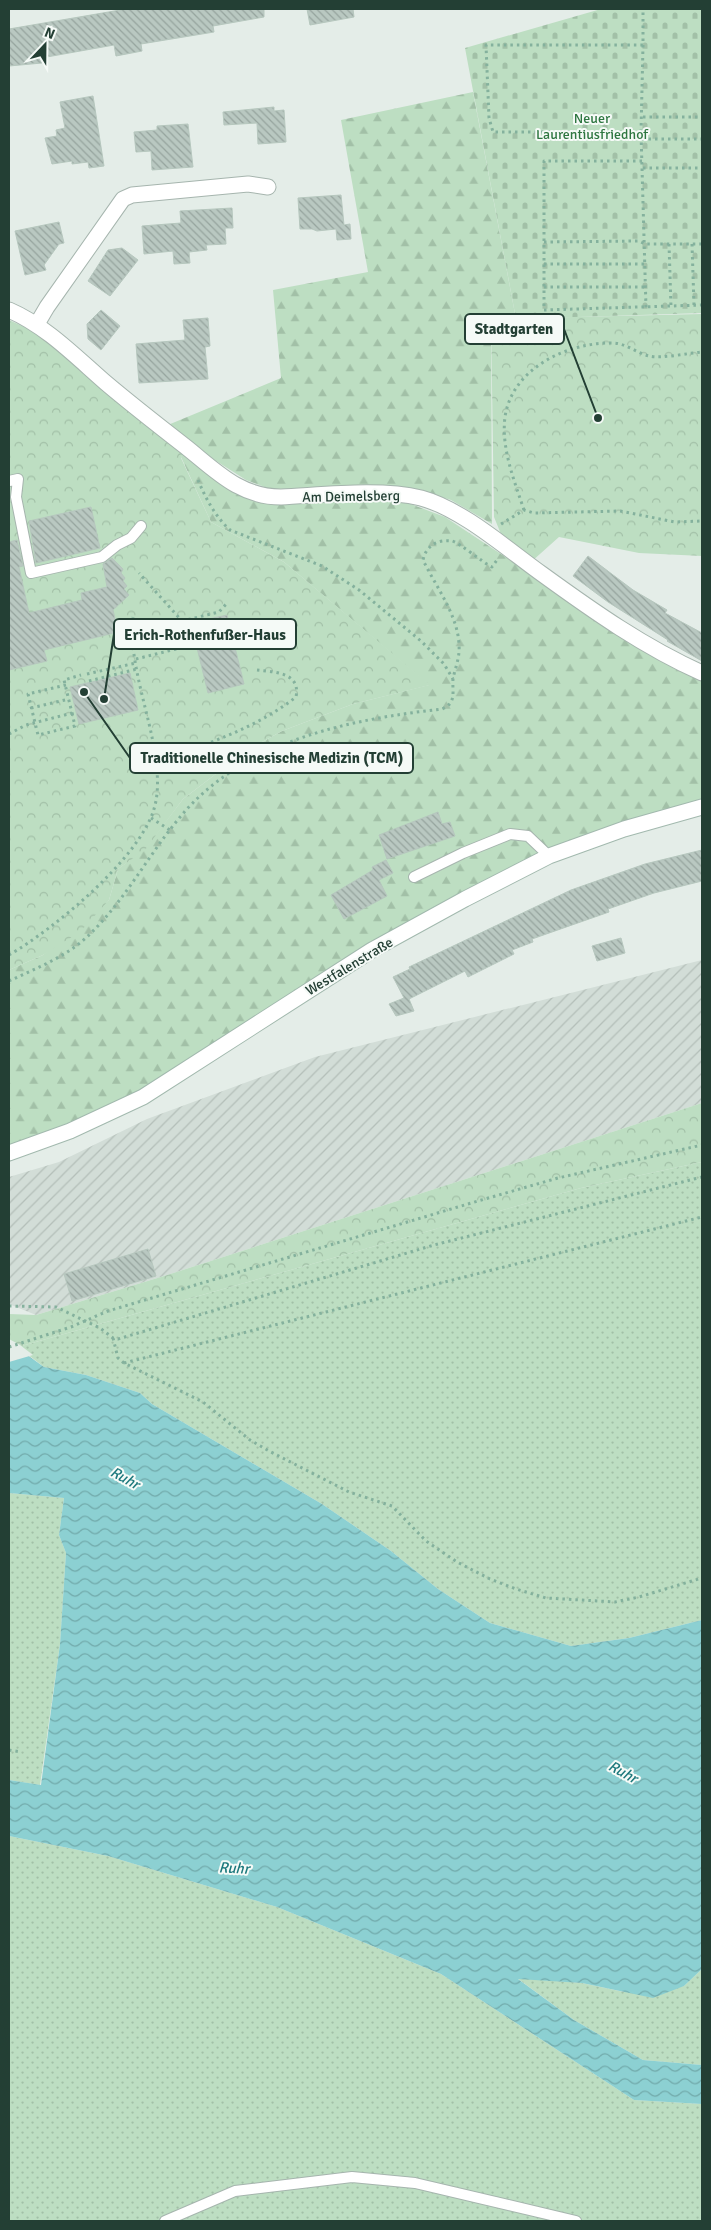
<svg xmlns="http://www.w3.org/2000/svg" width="711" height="2230" font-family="Signika,sans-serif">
	<defs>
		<pattern id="industrial-furrows" width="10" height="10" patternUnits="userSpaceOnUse" patternTransform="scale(1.25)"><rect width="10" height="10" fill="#d2ddd7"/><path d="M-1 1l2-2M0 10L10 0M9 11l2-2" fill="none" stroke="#b4bfb9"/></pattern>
		<pattern id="grass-dots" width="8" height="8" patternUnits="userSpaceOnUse" patternTransform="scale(1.25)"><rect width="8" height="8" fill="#bddec2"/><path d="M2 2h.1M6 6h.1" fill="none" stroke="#a2c0a7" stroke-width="1.8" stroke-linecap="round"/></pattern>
		<pattern id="forest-firs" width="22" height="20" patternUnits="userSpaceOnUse" patternTransform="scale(1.25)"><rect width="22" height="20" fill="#bddec2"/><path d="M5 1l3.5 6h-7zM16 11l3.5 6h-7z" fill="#a2c0a7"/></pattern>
		<pattern id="cemetery-stones" width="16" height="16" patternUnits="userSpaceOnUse" patternTransform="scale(1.25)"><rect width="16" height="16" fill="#bddec2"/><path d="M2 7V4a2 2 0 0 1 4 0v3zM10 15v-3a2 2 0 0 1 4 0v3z" fill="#a2c0a7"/></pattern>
		<pattern id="park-crowns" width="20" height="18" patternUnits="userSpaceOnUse" patternTransform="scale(1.25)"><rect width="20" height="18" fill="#bddec2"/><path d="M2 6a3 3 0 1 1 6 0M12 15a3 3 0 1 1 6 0" fill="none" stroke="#a2c0a7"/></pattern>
		<pattern id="water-waves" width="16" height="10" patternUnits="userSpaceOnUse" patternTransform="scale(1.25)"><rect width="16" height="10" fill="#8cd0d2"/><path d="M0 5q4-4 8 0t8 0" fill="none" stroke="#72aaab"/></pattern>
		<pattern id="building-back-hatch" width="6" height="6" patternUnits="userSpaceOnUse" patternTransform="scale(1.25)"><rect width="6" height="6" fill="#b9c8c1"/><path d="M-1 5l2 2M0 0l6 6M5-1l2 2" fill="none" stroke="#96a49e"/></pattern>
	</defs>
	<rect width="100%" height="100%" fill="#e4ede8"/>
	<path fill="url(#industrial-furrows)" d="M702,960V1103L164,1276L36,1315L9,1304V1177L59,1162L147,1119L315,1057Z"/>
	<g fill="url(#grass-dots)">
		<path d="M702,1162V1620L629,1638L571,1646L490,1623L438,1589L391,1551L322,1504L152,1404L140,1393L86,1375L44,1367L18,1347L581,1188Z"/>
		<path d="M9,1493L64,1498L59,1535L66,1553L60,1644L40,1785L9,1780Z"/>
		<path d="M9,1836L108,1856L277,1907L441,1974L634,2100L702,2104V2221H9Z"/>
		<path d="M702,1969V2065L643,2060L574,2020L517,1978L582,1983L624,1992L684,1986Z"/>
	</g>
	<g fill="url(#forest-firs)">
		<path d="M473,92L516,319H491L492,524L451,500L412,488L270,489L246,480L163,427L281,378L273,290L368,272L341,120Z"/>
		<path d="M184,451L229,485L408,503L445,517L673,668L702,681V807L549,855L365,945L142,1096L9,1152V970L43,955L109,900L118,869L145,849L183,799L246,751L282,731L353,704L429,685L284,562L211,522L181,457Z"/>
	</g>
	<path fill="url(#cemetery-stones)" d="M601,9H702V313L516,319L465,48Z"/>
	<g fill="url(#park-crowns)">
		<path d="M702,314V556L639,553L559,537L531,562L505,544L494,517L491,319Z"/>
		<path d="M9,320L31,330L112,389L184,451L181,458L211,522L284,562L430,685L353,704L282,731L246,751L183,799L145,850L118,869L109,900L80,932L43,955L9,970Z"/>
		<path d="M702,1103V1162L581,1188L18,1347L9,1342V1314L36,1315L164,1276Z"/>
	</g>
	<path fill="url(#water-waves)" d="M9,1342L44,1367L86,1375L140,1393L152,1404L322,1504L391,1551L438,1589L490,1623L571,1646L629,1638L702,1620V1969L684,1986L653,1998L582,1983L518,1979L574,2020L643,2060L702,2065V2104L634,2100L441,1974L277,1907L108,1856L9,1836V1780L41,1785L60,1644L66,1553L59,1535L64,1498L9,1493Z"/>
	<path fill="#e4ede8" d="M9,1339L20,1345L33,1355L9,1362Z"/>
	<g fill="url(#building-back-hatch)" stroke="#b6c7be">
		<path d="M126,9H264V17L213,26L214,32L141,44L142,51L116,56L114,45L41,58L42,63L9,66V29Z"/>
		<path d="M307,9H353L354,17L310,25Z"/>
		<path d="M93,96L104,166L89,168L88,162L72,164V161L52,164L45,138L57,136L56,130L65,128L60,102Z"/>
		<path d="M274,107V111L284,110L286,142L258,144L257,123L224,125L223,112Z"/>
		<path d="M188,124L193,167L152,170L151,151L136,152L134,132L157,130V126Z"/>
		<path d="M341,195L344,225L350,224L351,239L337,240L336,229L317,231L312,229H300L298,198Z"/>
		<path d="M232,208L233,228H225L226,244L206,245L207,250L189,252L190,263L174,264L173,251L144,254L142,226L181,223L180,211Z"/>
		<path d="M59,222L64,243L59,244L44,265L46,270L25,275L15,231Z"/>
		<path d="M122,248L138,260L110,296L88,281L108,250Z"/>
		<path d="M101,310L120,326L101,350L88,339L87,324Z"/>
		<path d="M208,318L210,346L205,347L208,379L139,383L136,344L185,340L183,320Z"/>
		<path d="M91,507L100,548L36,563L29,521Z"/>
		<path d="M17,540L23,566L19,567L29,613L82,600L81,593L107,587L103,564L112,558L123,569L121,573L125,578L123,581L127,586L124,589L129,595L113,610L118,632L44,650L47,661L9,670V542Z"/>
		<path d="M588,556L633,590L667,610L665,613L702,633V661L667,641L668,640L608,602L573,576Z"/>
		<path d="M227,615L244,684L208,693L191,623Z"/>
		<path d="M130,673L138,710L79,724L70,687Z"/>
		<path d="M438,812L442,824L450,822L455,836L387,859L379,835Z"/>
		<path d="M702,850V881L654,893L608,909L609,912L532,939L533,942L512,950L514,954L468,977L465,971L409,999L414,1011L396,1016L389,1004L404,998L393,977L410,969L409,967L571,890L645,864Z"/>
		<path d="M386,860L393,873L379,880L387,896L344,919L331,895L373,870L372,867Z"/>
		<path d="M621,938L625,953L597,961L592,946Z"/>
		<path d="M148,1249L156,1276L72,1301L64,1274Z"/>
	</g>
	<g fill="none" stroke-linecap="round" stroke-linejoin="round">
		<g stroke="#a6b5ae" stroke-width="12">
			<g id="service">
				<path d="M9,481L18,479L16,497L31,573L102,557L117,545L131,538L141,526"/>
				<path d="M414,877L463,853L510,834L528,836L549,856"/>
				<path d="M165,2221L235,2191L352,2177L415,2183L576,2221"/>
			</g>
		</g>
		<g stroke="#a6b5ae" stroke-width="17">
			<g id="minor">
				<path d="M9,310C46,326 75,356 106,383C132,405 159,426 186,447C216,471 240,497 281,497C323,495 380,488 421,498C462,509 507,549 542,574C593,611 644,647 702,673"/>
				<path d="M37,324L47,307L123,199L132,195L248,184L268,187"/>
			</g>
		</g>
		<g stroke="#a2b9ae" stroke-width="17">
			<path id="secondary" d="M9,1153L70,1131L143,1097L372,950L465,899L549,856L624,829L702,807"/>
		</g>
		<g stroke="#84b19d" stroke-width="3" stroke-dasharray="2.5 4" stroke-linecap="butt">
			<path d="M643,45L641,132L646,308"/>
			<path d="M643,117H702"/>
			<path d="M641,132H493L489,118L486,45H643V9"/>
			<path d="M642,139H702"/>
			<path d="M642,161H544V310L702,305"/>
			<path d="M643,168H702"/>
			<path d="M544,242L639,241L645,244H702"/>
			<path d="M669,244L671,307"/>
			<path d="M692,244L694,305"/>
			<path d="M544,264H645"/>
			<path d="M544,287H646"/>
			<path d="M198,480C206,499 215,516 230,530L322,566L359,590L421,641L444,664L453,679"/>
			<path d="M524,510C514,480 501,448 505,417C512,368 568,342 613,343C625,343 637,353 649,356C662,359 688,353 702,352"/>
			<path d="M501,524L524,510L534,513L620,511L675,522L702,521"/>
			<path d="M182,621L219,612L228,602"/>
			<path d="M136,659L188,646L182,621L139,573"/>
			<path d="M87,674L136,663"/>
			<path d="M89,681L137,669"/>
			<path d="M66,685L28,694L38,735L75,726L72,713"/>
			<path d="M31,708L69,699"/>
			<path d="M9,734L26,725L72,713L64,680L81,675"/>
			<path d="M156,762C204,745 255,729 296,697C301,672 274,672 256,670"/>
			<path d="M151,818L170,830"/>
			<path d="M9,955C54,929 139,859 154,809C161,786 156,759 152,737C145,703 128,651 133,617"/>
			<path d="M9,981C37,968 68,956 90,934C128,897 152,848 187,809C251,739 353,719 442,709C457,703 452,692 453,679C455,668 460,658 459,645C458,615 436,587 423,560C426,546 437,539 452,541C460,543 482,562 492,567L497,560"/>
			<path d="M9,1306L56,1307L100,1328L113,1338L118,1339L434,1245L702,1177"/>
			<path d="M113,1338L118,1358L124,1363L203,1402L250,1440L269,1451L349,1492L392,1506L426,1541L457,1562L490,1579L516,1589L546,1598L615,1602L639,1597L702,1578"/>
			<path d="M9,1347L71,1327L108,1311L478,1201L558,1178L702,1145"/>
			<path d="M124,1363L702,1217"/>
			<path d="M9,1750L21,1752"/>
		</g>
		<use href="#service" stroke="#fff" stroke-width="10"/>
		<use href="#minor" stroke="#fff" stroke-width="15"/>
		<use href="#secondary" stroke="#fff" stroke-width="15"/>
	</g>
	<g text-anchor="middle" stroke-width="4" stroke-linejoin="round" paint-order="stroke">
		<g font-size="14" fill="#2d7640" stroke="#f5faf7">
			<text x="592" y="123">Neuer<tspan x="592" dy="16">Laurentiusfriedhof</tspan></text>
		</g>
		<g font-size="14" fill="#233f34" stroke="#f5faf7">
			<text transform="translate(351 496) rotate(-1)" y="5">Am Deimelsberg</text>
			<text transform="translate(349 966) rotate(-31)" y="5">Westfalenstraße</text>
		</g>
		<g font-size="15" font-style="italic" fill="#1c787c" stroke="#f5faf7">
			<text transform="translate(125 1478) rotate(29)" y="5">Ruhr</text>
			<text transform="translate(623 1772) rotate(29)" y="5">Ruhr</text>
			<text transform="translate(234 1868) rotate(3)" y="5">Ruhr</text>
		</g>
	</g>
	<path fill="none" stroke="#233f34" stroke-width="2" d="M598 418L564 329M104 699L114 634M84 692L130 758"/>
	<g fill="#233f34" stroke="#f5faf7" stroke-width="2">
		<circle cx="598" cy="418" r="5"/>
		<circle cx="104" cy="699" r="5"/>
		<circle cx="84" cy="692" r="5"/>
	</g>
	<g fill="#f5faf7" stroke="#233f34" stroke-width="2">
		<rect x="465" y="314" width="99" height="30" rx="5"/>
		<rect x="114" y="619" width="182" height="30" rx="5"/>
		<rect x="130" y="743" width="283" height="30" rx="5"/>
	</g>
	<g font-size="15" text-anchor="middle" font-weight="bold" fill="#233f34">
		<text x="514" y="334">Stadtgarten</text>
		<text x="205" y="640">Erich-Rothenfußer-Haus</text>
		<text x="272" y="763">Traditionelle Chinesische Medizin (TCM)</text>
	</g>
	<rect width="711" height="2230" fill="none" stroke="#233f34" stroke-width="20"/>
	<g transform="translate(45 45) rotate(22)" stroke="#f5faf7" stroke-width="4" paint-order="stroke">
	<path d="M0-4L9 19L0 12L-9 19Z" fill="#233f34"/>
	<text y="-8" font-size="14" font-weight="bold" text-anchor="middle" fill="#233f34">N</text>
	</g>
</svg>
